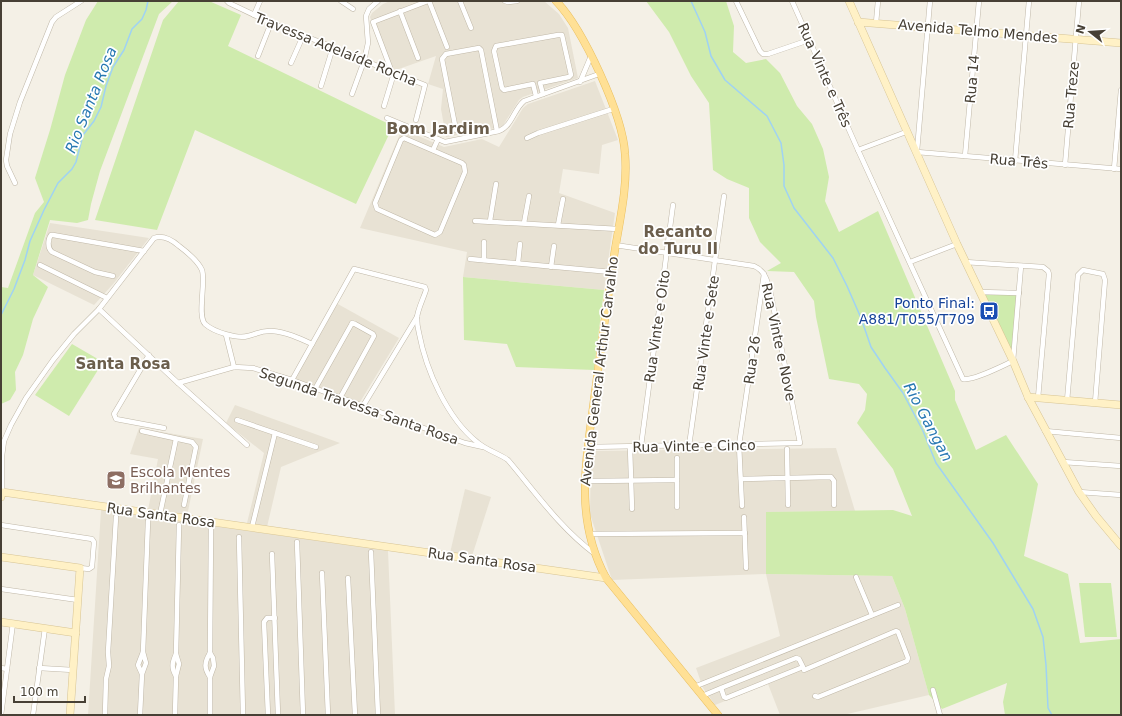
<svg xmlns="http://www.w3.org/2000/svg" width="1122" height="716" font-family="'DejaVu Sans',sans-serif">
	<rect width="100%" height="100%" fill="#f4f0e6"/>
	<g fill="#e8e2d4">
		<path d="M390,1H544L559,14L568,28L578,78L523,97L519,100L502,127L446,137L441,109L443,89L428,84L436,56L393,71L390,70L370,17L372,13L383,4Z"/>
		<path d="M595,81L618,140L602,145L599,174L563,169L559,193L615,213L604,290L463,277L467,252L360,228L402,129L444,147L482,139L499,147L523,108L528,104Z"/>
		<path d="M50,223L149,238L114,283L94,305L33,275Z"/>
		<path d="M336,303L399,338L360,402L295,379Z"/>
		<path d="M235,405L340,443L281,467L267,527L247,523L264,453L226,423Z"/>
		<path d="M139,428L203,439L187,516L148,510L158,459L130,454Z"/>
		<path d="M836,448L855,511L766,512V574L892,576L905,609L929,695L843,715H780L768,684L715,705L703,688L696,668L780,636L766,574L612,580L590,514L591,451Z"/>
		<path d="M465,489L491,497L472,556L450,553Z"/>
		<path d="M101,510L388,551L395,715H88Z"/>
	</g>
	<g fill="#cfebad">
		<path d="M98,1H173L159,14L100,171L91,204L88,220L77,223L50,220L33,275L48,287L33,319L23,355L15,372L16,390L10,400L1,404V287L8,288L35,213L44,202L35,178L50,130L65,75L86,20Z"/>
		<path d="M179,1H209L241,15L228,46L393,126L356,204L195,130L157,230L95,220L163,20Z"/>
		<path d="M646,1H726L734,26L733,52L746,63L766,59L780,73L797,106L812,124L823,149L829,177L825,201L839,232L878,211L955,391V400L976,450L1006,435L1038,484L1024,556L1068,574L1080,643L1121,639V715H1005L1003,702L1007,683L942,709L929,695L905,609L892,576L766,574V512L893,510L912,516L893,469L857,423L865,410L867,394L859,384L829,379L816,317L814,301L794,272L767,271L781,263L760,242L749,218V188L727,179L713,170L709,103L691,76L669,32Z"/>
		<path d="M463,277L604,290L594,370L516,367L507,344L464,340Z"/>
		<path d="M984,294L1017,295L1012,353Z"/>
		<path d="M72,344L103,362L69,416L35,395Z"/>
		<path d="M1079,583H1111L1117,637H1085Z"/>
	</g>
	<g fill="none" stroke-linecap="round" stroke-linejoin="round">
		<g stroke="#9fd2f4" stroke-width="1.5">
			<path d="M691,1L705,32L711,56L725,80L767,116L781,143L784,165V186L794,208L833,258L847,286L861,318L871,347L885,368L903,393L923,431L936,463L993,543L1033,609L1043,637L1046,665L1048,708L1052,715"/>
			<path d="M1,315L14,289L25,260L30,241L44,210L58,183L72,169L76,162L83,135L94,121L101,107L106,86L113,67L124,50L132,29L142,19L146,10L148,1"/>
		</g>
		<g stroke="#c0b8a8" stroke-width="5.5">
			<g id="street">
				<path d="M227,1L229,3L271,23L333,47L394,73L425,85L416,120"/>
				<path d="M341,1L353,9"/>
				<path d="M429,1L447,47"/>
				<path d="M460,1L471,28"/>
				<path d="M505,1L508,2L517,1"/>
				<path d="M736,1L760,51L763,54H768L809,40"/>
				<path d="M792,1L858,150L963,379C973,381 1002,366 1013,361L1021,266"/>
				<path d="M400,11L418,58"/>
				<path d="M254,15L260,1"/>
				<path d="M876,23L878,1"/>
				<path d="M258,56L271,23"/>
				<path d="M291,63L303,36"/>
				<path d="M390,67L373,22L428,1"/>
				<path d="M580,82L591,56"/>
				<path d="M321,86L333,47"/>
				<path d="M352,94L364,61L368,43L366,16L369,9L378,1"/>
				<path d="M536,96L533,84L504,90L502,88L494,51L496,46L558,35H562L571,75L569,77L540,83L543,94"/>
				<path d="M384,106L394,73"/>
				<path d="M387,118L445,142L499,131C512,126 514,109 524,101L599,74"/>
				<path d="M456,130L442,59L446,54L479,48L481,50L497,131"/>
				<path d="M404,138L462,163L464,165L465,172L440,232L435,235L377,209L375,203L401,140Z"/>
				<path d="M527,138L538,133L613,109"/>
				<path d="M433,150L438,139"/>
				<path d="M858,150L906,132"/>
				<path d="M917,151L930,1"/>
				<path d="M917,152L1121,169"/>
				<path d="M965,156L979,1"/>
				<path d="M1015,161L1029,1"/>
				<path d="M1065,165L1079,1"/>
				<path d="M1114,169L1121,90"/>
				<path d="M15,183L7,166L6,160L10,134L20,102L52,22L56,17L81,1"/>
				<path d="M475,221L618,229"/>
				<path d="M490,221L496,184"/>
				<path d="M524,223L529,196"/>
				<path d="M558,225L563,199"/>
				<path d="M470,259L611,272"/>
				<path d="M484,260V242"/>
				<path d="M910,262L957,244"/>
				<path d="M965,262L1043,267L1048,271L1049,274L1038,398"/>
				<path d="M518,263L520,244"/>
				<path d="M40,265L107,298"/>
				<path d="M551,267L554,246"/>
				<path d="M113,276L95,272L52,252C47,248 48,239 51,235H53L144,251"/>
				<path d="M980,292L1019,293"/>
				<path d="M99,309L178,383L247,445"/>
				<path d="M226,335L234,367"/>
				<path d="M149,355L114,414L116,419L164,428"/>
				<path d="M292,380L354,269L425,287L426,290C424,297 417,311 417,318C417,323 418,329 419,333C426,370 447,418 477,442C486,450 498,453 508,460C536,493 560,528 595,554"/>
				<path d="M178,383L234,367L253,368L292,380L465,443L483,447"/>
				<path d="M315,389L351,325L352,323L355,324L373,334L374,336L340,398"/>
				<path d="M1067,401L1078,275L1083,270L1103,274L1105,280L1095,403"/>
				<path d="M363,406L417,317"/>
				<path d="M237,420L316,447"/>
				<path d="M142,431L192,442L196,447L184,505"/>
				<path d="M1045,431L1121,438"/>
				<path d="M641,446L673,205"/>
				<path d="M689,446L724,196"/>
				<path d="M587,447L800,443L771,295C768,283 766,271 754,266L615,245"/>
				<path d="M630,447L632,509"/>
				<path d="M787,449L788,505"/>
				<path d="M677,458V507"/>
				<path d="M1063,462L1121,466"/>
				<path d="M741,479L831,477L834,481V505"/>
				<path d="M591,481L677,480"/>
				<path d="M2,492V456L4,441L11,425L26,398L53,360L74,334L99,309L154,238C163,235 172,240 179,246C187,252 198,261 202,270C206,282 197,316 205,324C214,332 237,339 248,336C258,334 260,330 272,331C286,332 299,338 312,344"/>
				<path d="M1079,492L1121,495"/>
				<path d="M742,506L739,445L764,274"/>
				<path d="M160,514L176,439"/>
				<path d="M744,517L746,568"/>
				<path d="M1,525L92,539L94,542L92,567L89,569L80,568"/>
				<path d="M252,527L275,433"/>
				<path d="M589,534L745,533"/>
				<path d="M239,537L243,715"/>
				<path d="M297,542L303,715"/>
				<path d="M371,552L378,715"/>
				<path d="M272,554L278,715"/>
				<path d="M322,573L328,715"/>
				<path d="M856,577L872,615"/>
				<path d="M348,578L355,715"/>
				<path d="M1,589L78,600"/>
				<path d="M143,652L148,521"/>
				<path d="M210,653L213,658L214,666L210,677V715"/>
				<path d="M1,668L7,669"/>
				<path d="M39,668L73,670"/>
				<path d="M804,670L896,631L898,632L908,658L907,661L818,697L815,696"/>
				<path d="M176,676C171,668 172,663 176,654"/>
				<path d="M210,677C204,668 204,663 210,653L211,528"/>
				<path d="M694,687L898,605"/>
				<path d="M933,690L940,715"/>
				<path d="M702,696L721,688L796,658L799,659L803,667L726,698L724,697L721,688"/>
				<path d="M1,715L13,623"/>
				<path d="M33,715L45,628"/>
				<path d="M105,715L106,679L109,666L108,652L116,517"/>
				<path d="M140,715L142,674L146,663L143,652L138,665L142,674"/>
				<path d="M175,715L176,676L179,664L176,654L179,525"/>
				<path d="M268,715L264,622L267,618H275"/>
			</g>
		</g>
		<g stroke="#d7c494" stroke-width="8">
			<g id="secondary">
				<path d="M849,1L957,244L1013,361L1028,397L1079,492L1096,516L1121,546"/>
				<path d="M858,22L1121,43"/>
				<path d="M1028,397L1121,405"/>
				<path d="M1,497L2,492L606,578"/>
				<path d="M1,557L80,568L70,715"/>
				<path d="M1,622L76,633"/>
			</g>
		</g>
		<g stroke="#eabf5e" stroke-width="8">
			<path id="primary" d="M556,1C583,29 623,115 625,154C628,188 619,223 614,256C606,309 599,362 592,415C584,473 577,524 606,578L718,715"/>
		</g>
		<use href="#street" stroke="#fff" stroke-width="4.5"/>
		<use href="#secondary" stroke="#fff1c6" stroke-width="7"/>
		<use href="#primary" stroke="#ffe095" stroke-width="7"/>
	</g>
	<defs>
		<g id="bus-square" transform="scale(1)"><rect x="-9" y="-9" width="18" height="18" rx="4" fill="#1a4fb4" stroke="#fff"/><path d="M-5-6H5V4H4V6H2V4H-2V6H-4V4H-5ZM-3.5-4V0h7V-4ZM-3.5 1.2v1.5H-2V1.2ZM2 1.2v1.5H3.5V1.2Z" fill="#fff"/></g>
		<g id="school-square" transform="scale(1)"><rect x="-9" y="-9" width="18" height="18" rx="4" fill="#8d6e63" stroke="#fff"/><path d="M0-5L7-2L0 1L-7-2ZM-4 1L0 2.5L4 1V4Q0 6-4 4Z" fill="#fff"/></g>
	</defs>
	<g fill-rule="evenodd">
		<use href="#bus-square" x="989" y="311"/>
		<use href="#school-square" x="116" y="480"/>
	</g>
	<g text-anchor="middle" stroke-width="3.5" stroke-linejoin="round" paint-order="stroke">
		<g font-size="14" fill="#474035" stroke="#fff">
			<text transform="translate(978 31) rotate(5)" y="5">Avenida Telmo Mendes</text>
			<text transform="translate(336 49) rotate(22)" y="5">Travessa Adelaíde Rocha</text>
			<text transform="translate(825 75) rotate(66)" y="5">Rua Vinte e Três</text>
			<text transform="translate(972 79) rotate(-85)" y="5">Rua 14</text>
			<text transform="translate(1071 95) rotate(-85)" y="5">Rua Treze</text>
			<text transform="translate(1019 161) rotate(5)" y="5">Rua Três</text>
			<text transform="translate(657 326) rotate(-82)" y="5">Rua Vinte e Oito</text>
			<text transform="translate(706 333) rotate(-82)" y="5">Rua Vinte e Sete</text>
			<text transform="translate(779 342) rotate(78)" y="5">Rua Vinte e Nove</text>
			<text transform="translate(752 360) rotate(-82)" y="5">Rua 26</text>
			<text transform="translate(599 371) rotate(-83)" y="5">Avenida General Arthur Carvalho</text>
			<text transform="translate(359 406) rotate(19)" y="5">Segunda Travessa Santa Rosa</text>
			<text transform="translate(694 446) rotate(-1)" y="5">Rua Vinte e Cinco</text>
			<text transform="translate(161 515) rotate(8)" y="5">Rua Santa Rosa</text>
			<text transform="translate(482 560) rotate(8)" y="5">Rua Santa Rosa</text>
		</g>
		<g font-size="14" fill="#164399" stroke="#fff" text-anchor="end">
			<text x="975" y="308">Ponto Final:<tspan x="975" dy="16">A881/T055/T709</tspan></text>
		</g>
		<g font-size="14" fill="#785e54" stroke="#fff" text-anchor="start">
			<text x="130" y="477">Escola Mentes<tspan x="130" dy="16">Brilhantes</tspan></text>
		</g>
		<g font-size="15" font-style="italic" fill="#2778b2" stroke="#fff">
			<text transform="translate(91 100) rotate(-68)" y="5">Rio Santa Rosa</text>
			<text transform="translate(928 422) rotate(62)" y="5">Rio Gangan</text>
		</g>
		<g font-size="15" font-weight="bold" fill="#6b5e4c" stroke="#fff">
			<text x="678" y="237">Recanto<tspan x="678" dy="17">do Turu II</tspan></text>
			<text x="123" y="369">Santa Rosa</text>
		</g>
		<g font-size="16" font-weight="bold" fill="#6b5e4c" stroke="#fff">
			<text x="438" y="134">Bom Jardim</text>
		</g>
	</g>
	<rect width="1122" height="716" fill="none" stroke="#474035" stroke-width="4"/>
	<g transform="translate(1090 32) rotate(287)" stroke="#ffffff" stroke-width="3" paint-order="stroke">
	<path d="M0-3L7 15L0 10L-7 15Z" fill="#474035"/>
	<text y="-6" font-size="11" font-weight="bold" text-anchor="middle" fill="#474035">N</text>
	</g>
	<path d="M14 696v6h71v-6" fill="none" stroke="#474035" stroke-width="2"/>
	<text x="20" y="696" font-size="12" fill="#474035" stroke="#ffffff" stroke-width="3" paint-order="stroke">100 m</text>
</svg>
